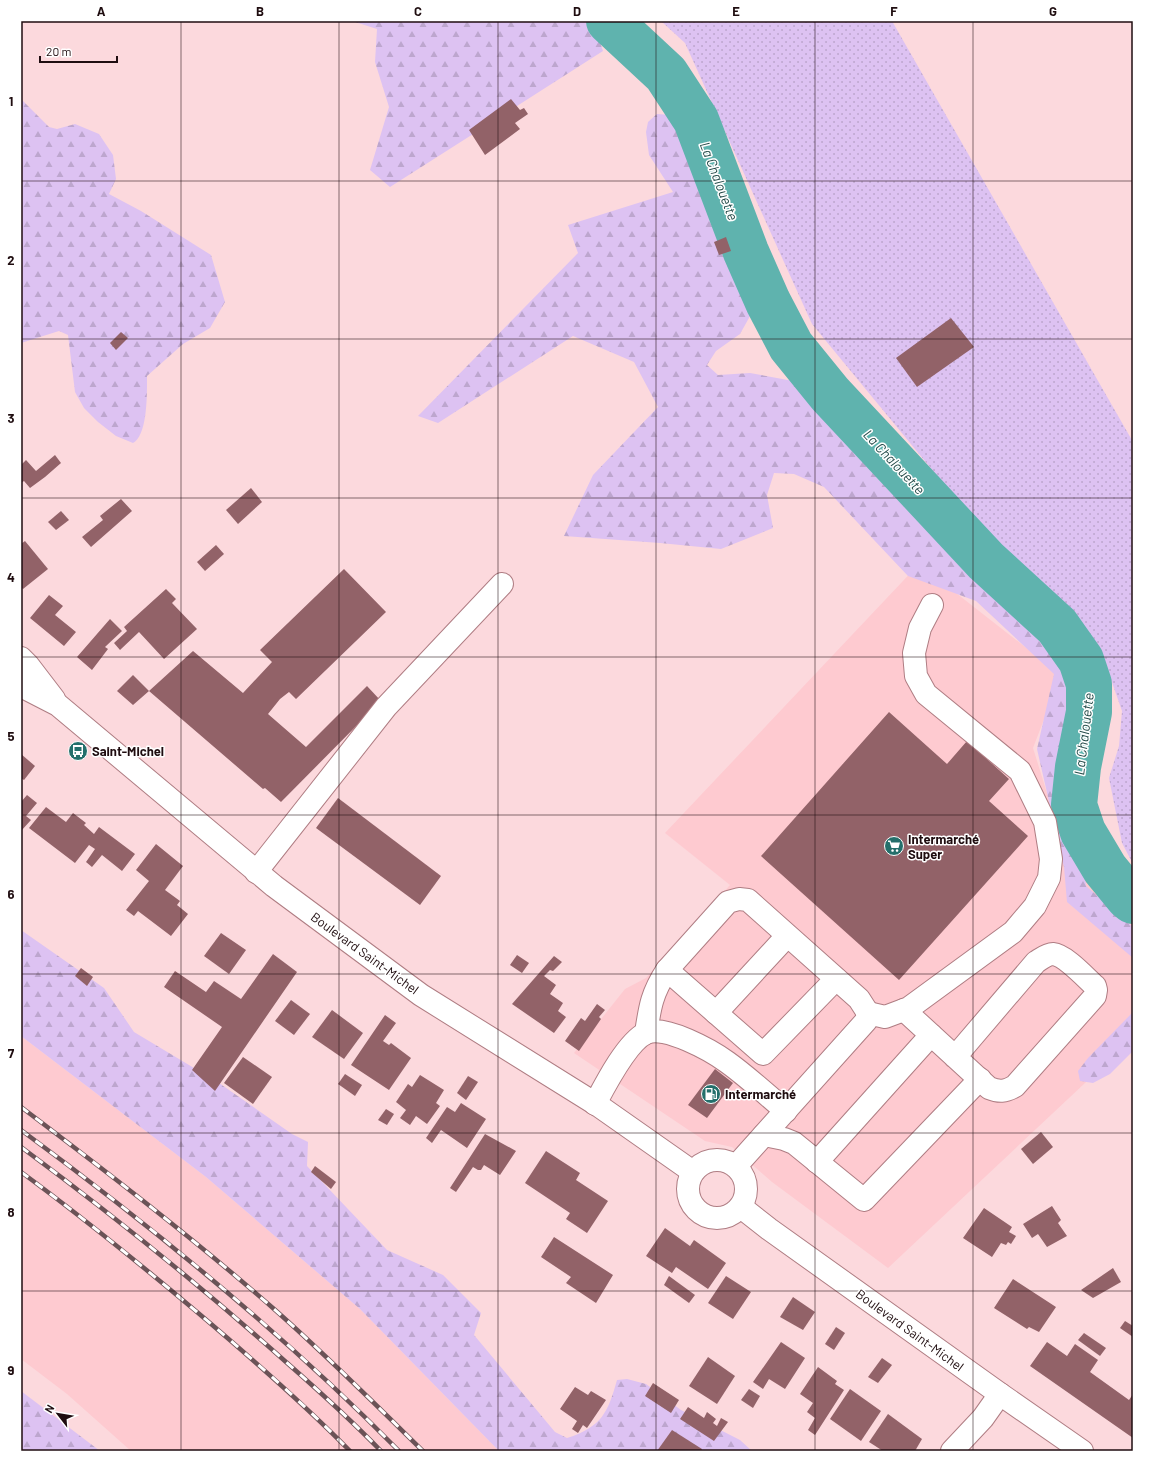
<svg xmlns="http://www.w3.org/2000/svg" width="1154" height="1472" font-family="Barlow,sans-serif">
	<defs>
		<pattern id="grass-dots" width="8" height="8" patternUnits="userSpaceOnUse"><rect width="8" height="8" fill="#ddc2f2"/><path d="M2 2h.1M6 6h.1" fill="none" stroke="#bda6ce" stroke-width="1.8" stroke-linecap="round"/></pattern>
		<pattern id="forest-firs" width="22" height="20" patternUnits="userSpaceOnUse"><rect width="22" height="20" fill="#ddc2f2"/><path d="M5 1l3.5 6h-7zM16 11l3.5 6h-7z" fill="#bda6ce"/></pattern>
	</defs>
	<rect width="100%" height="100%" fill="#fcd9dd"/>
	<g fill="#fecad0">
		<path d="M919,564L1061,675L1033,748L1070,867L1133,920V1038L888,1268L772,1182L732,1147L705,1141L574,1053L625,989L646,978L730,885L665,833Z"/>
		<path d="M21,1036L206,1177L360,1309L499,1451H131L67,1394L21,1359Z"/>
	</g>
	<path fill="url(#grass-dots)" d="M661,21H892L1133,442V864L1122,843L1109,778L1119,746L1122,711L1106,665L1090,636L1013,564L943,483L812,324L685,43Z"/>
	<g fill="url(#forest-firs)">
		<path d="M352,21H593L603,51L390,187L370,170L389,107L375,62L377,29Z"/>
		<path d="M21,99L49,127L57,129L75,124L99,134L113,155L116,179L109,194L141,211L211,255L225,302L210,328L183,344L147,376C147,392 148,435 133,443L116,436L98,422L84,408L75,392L68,335L59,331L21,343Z"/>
		<path d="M657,114L671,115L691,124L709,175L708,204L754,309L740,334L716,351L707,365L718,375L750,373L804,383L873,454L937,529L1026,614L1076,669L1083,699L1077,732L1069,818L1082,852L1086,886L1133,927V958L1067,902L1064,867L1037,749L1054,674L976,601L908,576L824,487L794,474L774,473L767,495L773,528L721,549L660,543L564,536L593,475L658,407L634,362L573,336L438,423L418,416L578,253L568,225L673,192L649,155L646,132L648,122Z"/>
		<path d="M21,930L104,988L134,1032L219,1083L292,1134L308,1142L307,1166L387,1250L443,1275L481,1313L474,1335L555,1432L567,1438C602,1427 608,1412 617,1380L627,1379L646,1384L681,1410L740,1440L752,1451H499L360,1309L206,1177L21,1036Z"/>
		<path d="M1133,1012V1051L1110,1074L1093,1083L1080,1081L1078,1071L1088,1058Z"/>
		<path d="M21,1391L100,1451H21Z"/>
	</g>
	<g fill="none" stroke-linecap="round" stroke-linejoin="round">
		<path stroke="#5fb3ae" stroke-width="46" d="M609,21L666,74L696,120L746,252L768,302L791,346L830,394L986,561L1057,626L1081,660L1089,684V712L1078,767L1074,805L1083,832L1105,869L1128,897L1133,901"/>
	</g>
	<g fill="#926268">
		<path d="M511,99L520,110L524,108L528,114L515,123L520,129L485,155L469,130Z"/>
		<path d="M726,237L731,251L719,255L714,242Z"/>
		<path d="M951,318L974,347L917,387L896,358Z"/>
		<path d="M121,332L128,338L116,350L110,343Z"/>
		<path d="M55,455L61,463L45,477L30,488L24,481L21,483V465L26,460L36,471Z"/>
		<path d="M251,488L262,502L238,524L226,510Z"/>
		<path d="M121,499L132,511L91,547L82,537L103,520L100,516Z"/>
		<path d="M61,511L69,520L56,530L48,522Z"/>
		<path d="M25,541L48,569L23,589L21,587V544Z"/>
		<path d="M216,545L224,554L205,571L197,562Z"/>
		<path d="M344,569L386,612L296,699L289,692L280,699L268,714L306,747L367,686L381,701L281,802L265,788L263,789L149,691L133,705L117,691L133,675L149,691L193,651L243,693L272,662L260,650Z"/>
		<path d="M166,589L176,599L172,603L197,629L164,659L139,632L120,650L114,643L127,631L124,627Z"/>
		<path d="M49,595L63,606L55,615L76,632L64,646L30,618Z"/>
		<path d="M110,619L122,631L105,647L108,649L92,670L77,657Z"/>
		<path d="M889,712L947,764L967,741L1009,779L989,801L1028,836L899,980L761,856Z"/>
		<path d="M21,754L35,766L24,780L21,778Z"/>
		<path d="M27,795L37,803L26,816L31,820L21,831V802Z"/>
		<path d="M338,798L441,876L420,905L316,828Z"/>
		<path d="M46,807L66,822L73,813L86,823L84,825L94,834L99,827L135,854L122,871L102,855L92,867L86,862L95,849L89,845L75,863L29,828Z"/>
		<path d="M156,844L183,866L165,890L180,901L177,905L188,914L171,936L138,911L134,916L126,910L149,881L136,870Z"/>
		<path d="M221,933L246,950L229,974L204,956Z"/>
		<path d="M273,954L297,972L215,1091L192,1070L222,1027L164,987L175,971L206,992L214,981L241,999Z"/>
		<path d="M517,955L529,963L522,973L510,965Z"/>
		<path d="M554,956L562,962L553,971L550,970L544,976L556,985L550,994L563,1003L558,1011L566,1017L554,1033L512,1004Z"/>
		<path d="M81,968L93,977L87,986L75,976Z"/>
		<path d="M291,1000L310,1014L294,1035L275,1021Z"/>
		<path d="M597,1004L605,1010L599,1017L601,1019L579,1051L565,1041L581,1018L585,1021Z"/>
		<path d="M332,1010L363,1033L344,1059L312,1037Z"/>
		<path d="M385,1015L396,1023L383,1041L389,1045L391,1043L411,1058L389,1090L351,1065Z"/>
		<path d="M243,1057L272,1077L253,1104L224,1083Z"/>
		<path d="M715,1069L733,1083L707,1118L688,1105Z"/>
		<path d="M345,1074L362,1085L355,1096L338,1084Z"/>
		<path d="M420,1075L444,1090L436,1103L440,1106L427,1124L416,1116L410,1125L400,1118L406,1110L396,1102L408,1084L412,1087Z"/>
		<path d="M468,1076L478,1082L466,1100L457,1093Z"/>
		<path d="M461,1103L486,1119L467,1148L441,1130L432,1143L426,1138L447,1107L455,1112Z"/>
		<path d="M386,1109L394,1114L387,1125L378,1120Z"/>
		<path d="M1041,1132L1053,1147L1033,1164L1021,1149Z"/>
		<path d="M485,1134L516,1151L500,1175L484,1165L481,1170H478L473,1167L456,1192L450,1188Z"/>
		<path d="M546,1151L580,1173L576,1180L608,1201L587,1233L566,1219L570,1213L525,1183Z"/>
		<path d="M315,1166L336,1182L331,1189L311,1172Z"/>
		<path d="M1052,1206L1061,1220L1058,1223L1067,1236L1047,1247L1038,1234L1032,1238L1023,1224Z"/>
		<path d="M984,1208L1012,1227L1009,1232L1016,1236L1011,1244L1008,1242L1006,1245L1001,1243L992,1257L963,1238Z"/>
		<path d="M665,1228L690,1246L694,1240L726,1263L708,1289L676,1267L672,1273L646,1256Z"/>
		<path d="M554,1237L613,1275L596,1303L566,1283L571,1277L541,1257Z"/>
		<path d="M1113,1268L1121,1282L1093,1298L1081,1290Z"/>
		<path d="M669,1276L695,1295L689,1303L664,1285Z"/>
		<path d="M726,1276L751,1292L733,1319L708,1303Z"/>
		<path d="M1013,1279L1056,1307L1039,1332L1029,1327L1027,1329L994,1308Z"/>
		<path d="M793,1297L815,1312L803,1330L780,1317Z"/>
		<path d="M1125,1321L1133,1326V1337L1120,1328Z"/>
		<path d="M836,1327L845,1333L834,1350L825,1344Z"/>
		<path d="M1084,1333L1106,1348L1100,1356L1078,1340Z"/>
		<path d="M781,1342L805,1358L785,1389L769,1379L763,1389L753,1382Z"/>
		<path d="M1047,1342L1067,1356L1075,1344L1098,1360L1090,1372L1129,1400L1133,1394V1438L1030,1366Z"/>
		<path d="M708,1357L735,1376L717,1404L689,1386Z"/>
		<path d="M882,1358L892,1365L878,1383L868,1377Z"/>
		<path d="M818,1367L837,1381L835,1384L844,1390L815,1435L808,1430L815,1418L807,1412L813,1403L800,1394Z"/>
		<path d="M653,1383L679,1400L671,1413L645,1396Z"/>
		<path d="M575,1387L588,1395L591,1391L606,1400L587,1428L583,1425L578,1433L572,1429L577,1421L560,1409Z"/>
		<path d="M749,1389L760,1396L753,1408L741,1400Z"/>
		<path d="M850,1389L881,1411L861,1441L830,1419Z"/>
		<path d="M688,1407L704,1418L707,1412L716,1419L713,1423L717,1426L721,1418L728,1422L714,1441L680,1419Z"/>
		<path d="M888,1414L922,1439L915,1451H883L869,1442Z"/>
		<path d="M672,1430L702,1449L701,1451H657Z"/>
	</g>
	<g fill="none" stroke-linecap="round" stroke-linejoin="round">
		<g stroke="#af7d83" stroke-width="24">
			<g id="minor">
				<path d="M256,872L386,707L502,584"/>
				<path d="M667,970L763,1054L836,979"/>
				<path d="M904,1010L989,1088C999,1092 1005,1092 1015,1086L1095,996L1096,990L1095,986C1085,977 1065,955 1053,954C1047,954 1041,959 1036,962L955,1057"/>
				<path d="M716,1013L787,936"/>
				<path d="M868,1013L885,1017L909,1008L1013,932L1035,906L1049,878L1051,859L1045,822L1020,771L926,694L916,676L914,653L920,628L932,605"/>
				<path d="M646,1033C650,1006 652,993 667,970L728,902L739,899L748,900L859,999L868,1013L866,1021L736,1166"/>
				<path d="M595,1104C605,1085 627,1042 646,1033C664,1024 712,1051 727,1062C748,1077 767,1095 786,1111"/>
				<path d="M764,1135L784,1139L794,1143L864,1200L980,1079"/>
				<path d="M817,1162L931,1035"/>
				<path d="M952,1451L983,1418L1000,1394"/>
			</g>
		</g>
		<g stroke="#af7d83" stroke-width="24">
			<g id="major">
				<path d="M21,658L28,665L54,699"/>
				<path d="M21,686L58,705L274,886L421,995L599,1106L693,1172"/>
				<circle cx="717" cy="1189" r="29"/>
				<path d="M741,1207L769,1229L1000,1394L1082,1451"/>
			</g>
		</g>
		<use href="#minor" stroke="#fff" stroke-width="22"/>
		<use href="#major" stroke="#fff" stroke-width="22"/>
		<g stroke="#6b5357" stroke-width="4.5">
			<g id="rail">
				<path d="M21,1107C107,1172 193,1238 274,1309C325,1354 374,1403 423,1451"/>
				<path d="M21,1130C154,1228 283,1333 399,1451"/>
				<path d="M21,1147C113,1215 201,1286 286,1362C319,1391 351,1420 381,1451"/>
				<path d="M21,1172C81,1216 140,1264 197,1312C249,1356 302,1402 350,1451"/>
			</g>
		</g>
		<use href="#rail" stroke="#fff" stroke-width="3" stroke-dasharray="9" stroke-linecap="butt"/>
	</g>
	<path fill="none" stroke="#1f0d10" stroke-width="1" stroke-opacity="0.55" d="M181,21V1451M339,21V1451M498,21V1451M656,21V1451M815,21V1451M973,21V1451M21,181H1133M21,339H1133M21,498H1133M21,657H1133M21,815H1133M21,974H1133M21,1133H1133M21,1291H1133"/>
	<defs>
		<g id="bus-disc" transform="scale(1)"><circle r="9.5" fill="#246f6b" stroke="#fff"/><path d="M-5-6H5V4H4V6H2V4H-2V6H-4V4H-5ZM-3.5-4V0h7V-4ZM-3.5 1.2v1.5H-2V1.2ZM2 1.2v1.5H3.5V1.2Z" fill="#fff"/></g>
		<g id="supermarket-disc" transform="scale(1)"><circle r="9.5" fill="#246f6b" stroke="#fff"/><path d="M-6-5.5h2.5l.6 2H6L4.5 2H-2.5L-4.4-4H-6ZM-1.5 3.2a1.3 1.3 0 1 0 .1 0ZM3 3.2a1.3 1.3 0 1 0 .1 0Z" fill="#fff"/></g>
		<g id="fuel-disc" transform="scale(1)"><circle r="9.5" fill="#246f6b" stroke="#fff"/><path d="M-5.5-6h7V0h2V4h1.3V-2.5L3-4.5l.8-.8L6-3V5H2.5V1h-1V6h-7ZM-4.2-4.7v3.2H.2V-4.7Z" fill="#fff"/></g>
	</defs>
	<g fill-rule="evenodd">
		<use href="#bus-disc" x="78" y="751"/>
		<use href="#supermarket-disc" x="894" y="846"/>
		<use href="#fuel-disc" x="711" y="1094"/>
	</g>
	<g text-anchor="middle" stroke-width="3" stroke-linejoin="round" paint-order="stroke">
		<g font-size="13" font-weight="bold" fill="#1f0d10" stroke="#fff" text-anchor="start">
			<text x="92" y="756">Saint-Michel</text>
			<text x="908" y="844">Intermarché<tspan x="908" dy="15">Super</tspan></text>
			<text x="725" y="1099">Intermarché</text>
		</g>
		<g font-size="13" fill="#1f0d10" stroke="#fff">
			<text transform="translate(365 953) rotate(36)" y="5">Boulevard Saint-Michel</text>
			<text transform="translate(910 1330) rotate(36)" y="5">Boulevard Saint-Michel</text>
		</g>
		<g font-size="14" font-style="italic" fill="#234a48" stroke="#fff">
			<text transform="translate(719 181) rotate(69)" y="5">La Chalouette</text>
			<text transform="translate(894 462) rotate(47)" y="5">La Chalouette</text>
			<text transform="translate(1084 734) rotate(-83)" y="5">La Chalouette</text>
		</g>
	</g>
	<rect width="1154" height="1472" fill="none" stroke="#ffffff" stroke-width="44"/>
	<g transform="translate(58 1414) rotate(301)" stroke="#ffffff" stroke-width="3" paint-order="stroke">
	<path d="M0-3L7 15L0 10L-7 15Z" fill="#1f0d10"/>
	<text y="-6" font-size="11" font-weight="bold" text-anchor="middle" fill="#1f0d10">N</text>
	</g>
	<path d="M40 56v6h77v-6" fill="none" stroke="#1f0d10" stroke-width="2"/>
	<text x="46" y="56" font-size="12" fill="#1f0d10" stroke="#ffffff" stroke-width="3" paint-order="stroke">20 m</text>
	<rect x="22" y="22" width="1110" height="1428" fill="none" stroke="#1f0d10" stroke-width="1.5"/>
	<g font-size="13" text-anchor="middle" font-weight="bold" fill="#1f0d10">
		<text x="101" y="16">A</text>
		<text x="260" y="16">B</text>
		<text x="418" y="16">C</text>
		<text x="577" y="16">D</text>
		<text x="736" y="16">E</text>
		<text x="894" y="16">F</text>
		<text x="1053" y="16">G</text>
		<text x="11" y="106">1</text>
		<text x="11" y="265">2</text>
		<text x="11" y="423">3</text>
		<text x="11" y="582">4</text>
		<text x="11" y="741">5</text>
		<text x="11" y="899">6</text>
		<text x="11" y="1058">7</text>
		<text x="11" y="1217">8</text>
		<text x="11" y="1375">9</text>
	</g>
</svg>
